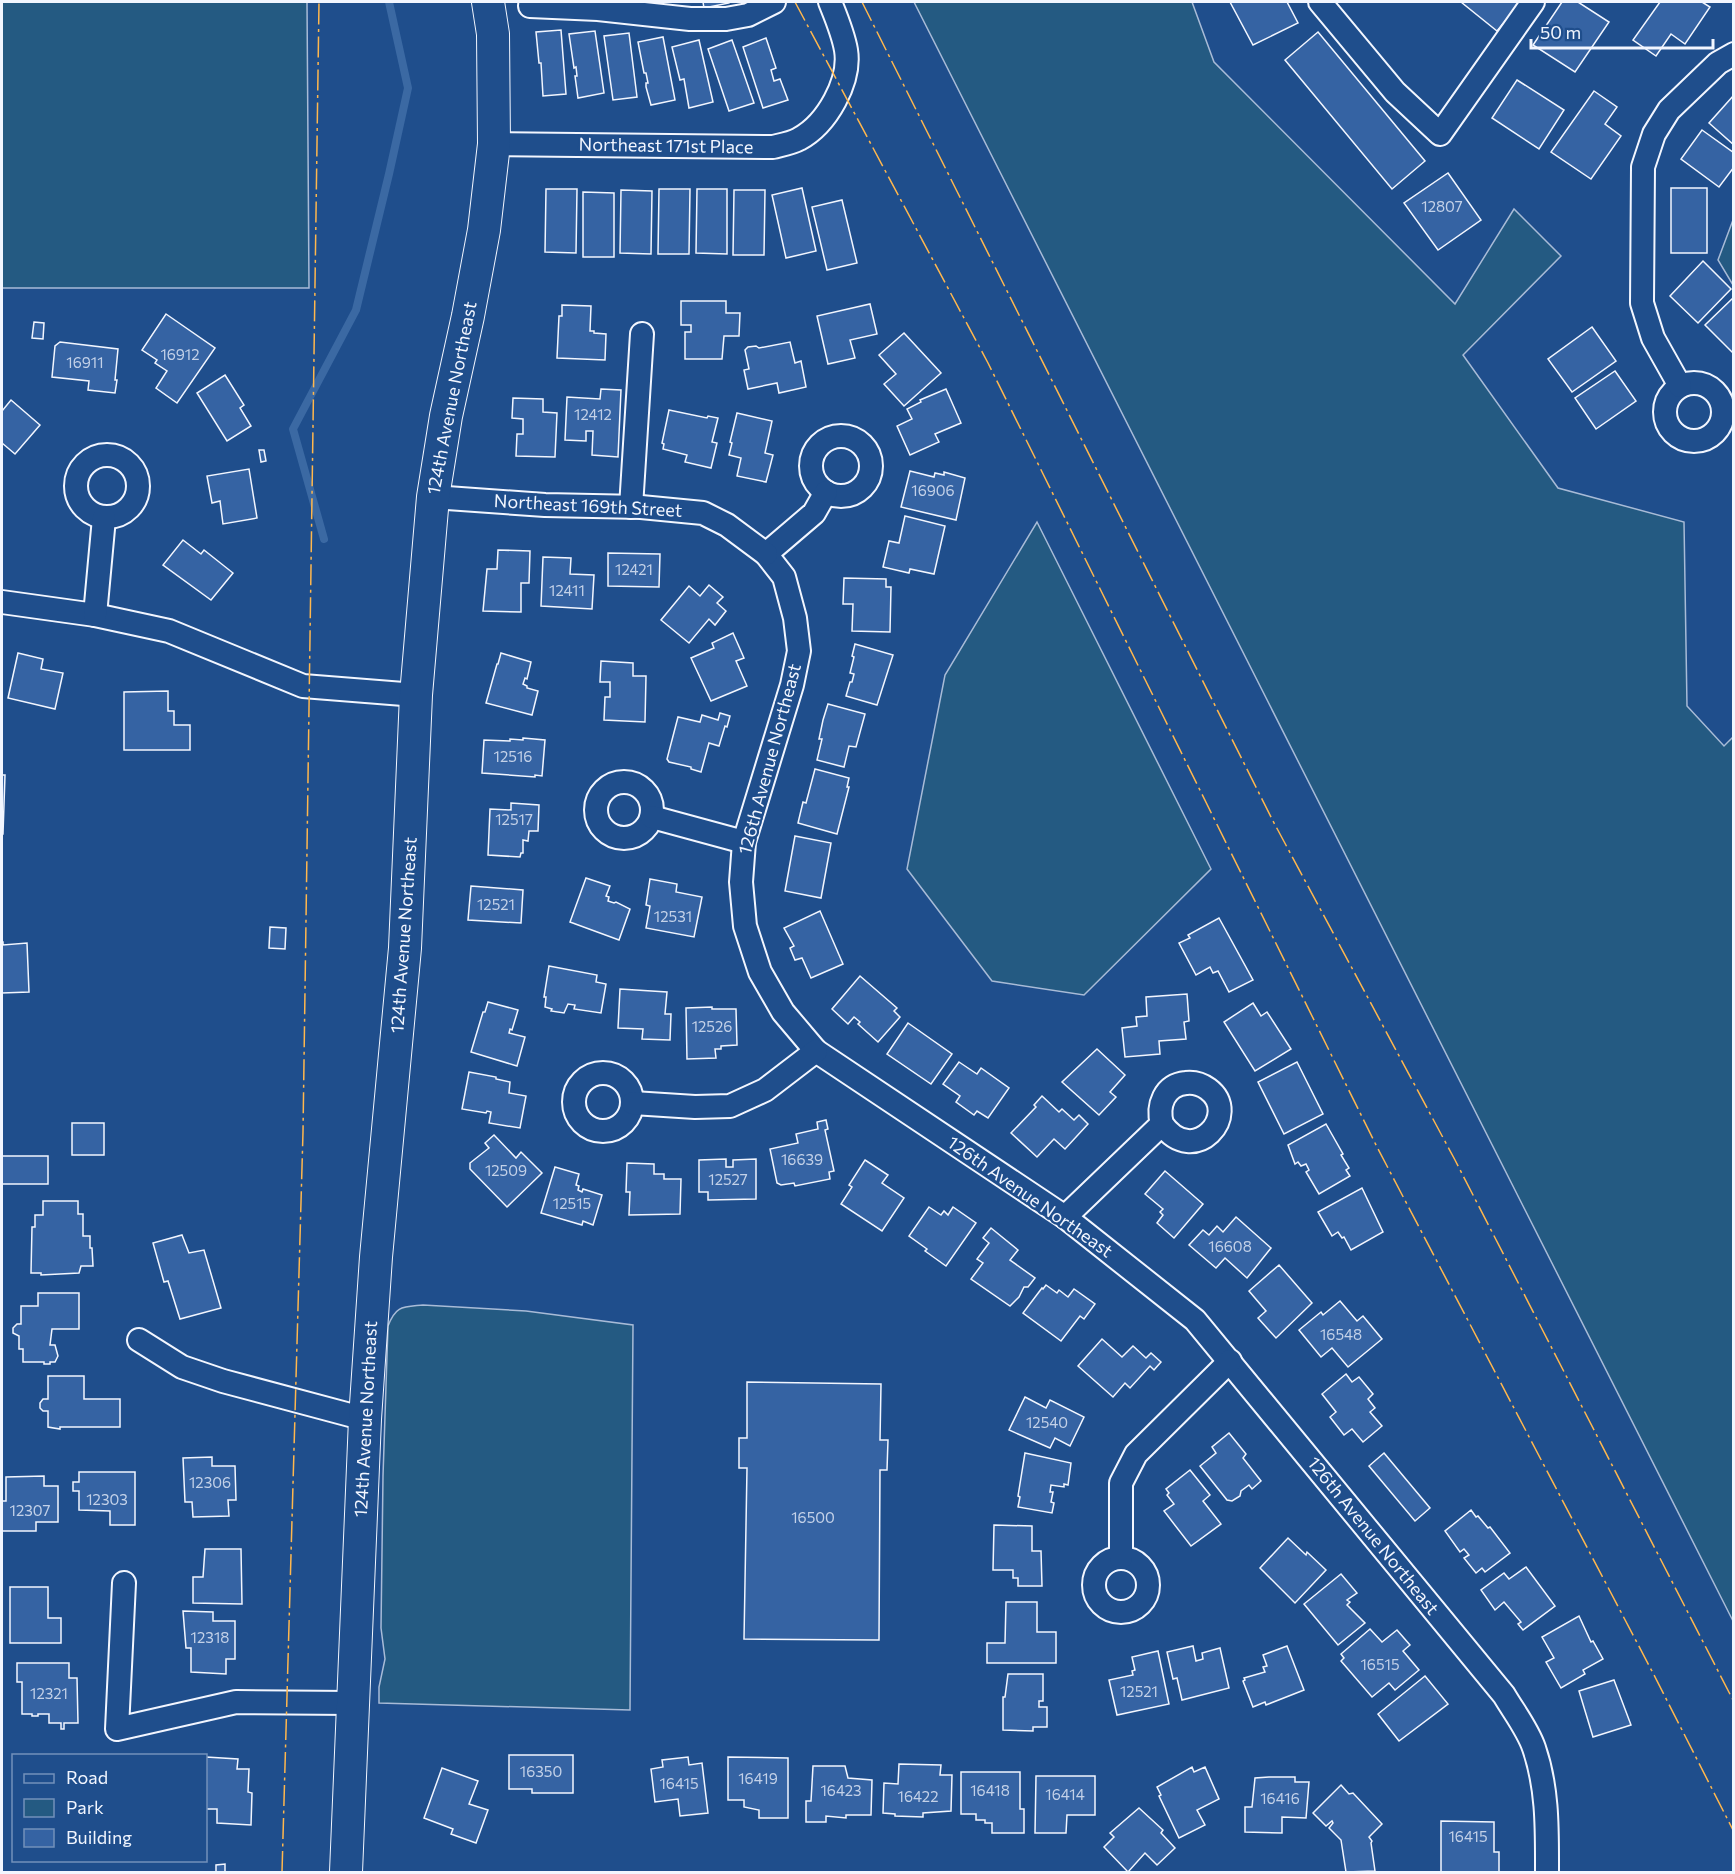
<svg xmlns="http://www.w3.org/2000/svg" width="1735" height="1874" font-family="Commissioner,sans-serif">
	<rect width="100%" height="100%" fill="#1f4e8c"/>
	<g fill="#245a82" stroke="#a8bbd7" stroke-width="1.5">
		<path d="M2,2H307L309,288H2Z"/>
		<path d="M914,2H1192L1214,62L1455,304L1514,209L1561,256L1463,355L1558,488L1684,522L1687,706L1724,746L1733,737V1621Z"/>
		<path d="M1733,220V285L1718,260Z"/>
		<path d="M1037,522L1211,869L1084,995L992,981L907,869L945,675Z"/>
		<path d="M423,1305L526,1311L633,1325L630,1710L379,1703V1687L385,1659L381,1628L383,1476L388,1326C396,1305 403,1307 423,1305Z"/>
	</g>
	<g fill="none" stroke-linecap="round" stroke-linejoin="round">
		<path stroke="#3b69a3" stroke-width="8" d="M324,539L293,429L356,310L389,174L408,88L389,2"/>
	</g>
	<g fill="#3563a3" stroke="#f2f6ff" stroke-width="1.5">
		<path d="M703,2H729V3L704,8Z"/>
		<path d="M1230,2H1287L1298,23L1253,45Z"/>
		<path d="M1461,2H1521L1497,31Z"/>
		<path d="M1562,2H1578L1609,22L1575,72L1533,45Z"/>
		<path d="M1660,2H1702L1710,7L1685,44L1671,34L1656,56L1633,40Z"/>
		<path d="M561,30L566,94L543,96L541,63H539L536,32Z"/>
		<path d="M595,31L604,93L578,98L575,76H577L576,67L574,68L569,34Z"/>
		<path d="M1318,32L1425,161L1392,189L1285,60Z"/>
		<path d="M629,33L637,97L613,100L604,36Z"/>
		<path d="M663,37L675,100L651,105L646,87V83H648L646,73H644L638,42Z"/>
		<path d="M766,38L776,68L771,70L774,81L780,79L788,100L763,108L743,47Z"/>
		<path d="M699,40L713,102L689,108L684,79L680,80L672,47Z"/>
		<path d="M732,40L754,103L729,111L708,49Z"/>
		<path d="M1517,80L1564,110L1539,149L1492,118Z"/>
		<path d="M1594,91L1617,107L1605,124L1621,136L1591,179L1551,152Z"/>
		<path d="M1734,95V145L1709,123Z"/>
		<path d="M1702,130L1734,153V167L1719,187L1681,159Z"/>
		<path d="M1448,173L1481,220L1438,250L1404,203Z"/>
		<path d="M802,188L816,251L786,258L772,195Z"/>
		<rect x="1671" y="188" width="36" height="65"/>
		<path d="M546,189H577L576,253L545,252Z"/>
		<path d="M659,189H690L689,254H658Z"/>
		<path d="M697,189H727V254L696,253Z"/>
		<path d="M621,190L652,191L651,254L620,253Z"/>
		<path d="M734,190H765L764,255H733Z"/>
		<path d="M583,192L614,193V257H583Z"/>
		<path d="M842,200L857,263L827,270L812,207Z"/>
		<path d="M1703,261L1731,289L1698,323L1670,296Z"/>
		<path d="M1734,297V352L1733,353L1705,325Z"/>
		<path d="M681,301H726V313H740L739,336H724L722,359H685V332H691V325H681Z"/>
		<path d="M870,304L877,334L850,340L855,358L828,364L817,316Z"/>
		<path d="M562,305L591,306L590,331H594V333L606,334L605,360L557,358L559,316H562Z"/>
		<path d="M166,314L215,348L177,403L156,388L167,371L155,363L157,360L142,350Z"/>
		<path d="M34,322L44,323L43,339L32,338Z"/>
		<path d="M1592,327L1616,361L1572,392L1548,359Z"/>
		<path d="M904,333L941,373L904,406L884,384L896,374L879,355Z"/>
		<path d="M60,342L118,349L115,380H117L115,393L88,390L89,381L52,377L55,346Z"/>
		<path d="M790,342L795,363L801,361L806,387L779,393L777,383L748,389L744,370L749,369L745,350L748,347L756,346L759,348Z"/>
		<path d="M1615,371L1636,401L1596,429L1575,398Z"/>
		<path d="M225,375L244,405L240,408L251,426L227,441L197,393Z"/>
		<path d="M601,389L621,390L618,457L592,455L593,431H586V441L565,440L567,397L600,399Z"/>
		<path d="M946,389L961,423L935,434L939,442L910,455L897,426L912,419L907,409L921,402L920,400Z"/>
		<path d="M513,398L543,399V412L557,413L555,457L516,456L517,434H523V419L512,418Z"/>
		<path d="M11,400L40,425L15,454L2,443V411Z"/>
		<path d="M669,410L707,418L708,416L718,418L712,442L717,443L711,468L685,462L687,455L663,449L664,444L662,443Z"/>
		<path d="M737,413L772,421L765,453L773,455L766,482L737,476L741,458L729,455L732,443L730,442Z"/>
		<path d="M259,450H264L266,461L261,462Z"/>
		<path d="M249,469L257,518L223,524L220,501L212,503L207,476Z"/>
		<path d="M910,471L934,477L935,473L944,475V472L965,478L956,520L901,507Z"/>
		<path d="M905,516L945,526L934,574L910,569L909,573L883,567L889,541L899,543Z"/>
		<path d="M183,540L201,554L204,550L233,573L211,600L163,565Z"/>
		<path d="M498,550L530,551L529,583H521V612L483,611L487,569H497Z"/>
		<path d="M608,553L660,554L659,587L608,586Z"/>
		<path d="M543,557L571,558L570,574L594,575L592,609L541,606Z"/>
		<path d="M844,578L886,579V587H891L890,632L852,631L853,604H843Z"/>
		<path d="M709,585L723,597L717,603L726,611L715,625L709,619L689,643L661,620L689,586L700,596Z"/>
		<path d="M733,633L744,658L736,661L747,686L711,701L691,658L714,648L712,643Z"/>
		<path d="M855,644L893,655L877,705L846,696L850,682H852L854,674L850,673L854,657L852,656Z"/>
		<path d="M18,653L43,659L41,669L63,673L55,709L8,698Z"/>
		<path d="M501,653L531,662L527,679L525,678L523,684L527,686V688L538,691L532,715L486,703L497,664H498Z"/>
		<path d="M601,661L633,663V676H646L645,722L604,720L605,697H610V682H600Z"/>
		<path d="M168,691V711H174V725H190V750H124V692Z"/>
		<path d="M828,704L865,714L856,747L849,746L844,767L817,760L822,739H819L823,720Z"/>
		<path d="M720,713L730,716L727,727L725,726L719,746L709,743L701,772L691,769V767L669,762L667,759L678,717L700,722L702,715L718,720Z"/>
		<path d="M523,738L545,740L542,776L535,775V777L482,773L484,740L510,741V739L523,740Z"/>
		<path d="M815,769L849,778L847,787H849L837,834L798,823L803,802L806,803Z"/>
		<path d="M2,775H5L3,834H2Z"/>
		<path d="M511,803L539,805L538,831H529L528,841L523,840V853H521L520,857L488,855L490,809L511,810Z"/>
		<path d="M795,836L831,843L821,898L785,891Z"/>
		<path d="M586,878L610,886L606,896L609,897L608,901L614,903L616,902L630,909L619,940L570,922Z"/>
		<path d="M650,879L677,884L676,892L702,897L694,937L646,928L650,906L646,905Z"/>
		<path d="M471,886L523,890L521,923L468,920Z"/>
		<path d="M820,911L843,964L811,978L802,958L795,960L790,948L794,946L784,928Z"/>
		<path d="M1219,918L1253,980L1229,992L1218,971L1213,973L1210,967L1196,975L1179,943L1190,938L1188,935Z"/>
		<path d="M270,927L286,928L285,949L269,948Z"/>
		<path d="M2,942H3V945L27,943L29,992L2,993Z"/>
		<path d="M549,966L597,975L596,982L606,984L601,1013L574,1009L575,1005L568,1004L564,1013L551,1011L552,1009L545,1007L546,997H544Z"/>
		<path d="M860,976L897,1008L894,1011L900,1017L878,1042L858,1024L860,1022L854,1017L848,1024L832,1009Z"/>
		<path d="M620,989L667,992L665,1014H671L670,1040L642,1039L643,1029L618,1028Z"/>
		<path d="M1187,994L1189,1021L1184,1022L1186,1039L1159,1041L1160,1054L1125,1057L1122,1028L1137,1026L1136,1017L1147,1016L1146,997Z"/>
		<path d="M488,1002L518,1010L512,1030L510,1029L509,1033L525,1037L517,1066L471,1052L483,1012H485Z"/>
		<path d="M1253,1003L1261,1016L1267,1012L1291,1049L1255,1071L1224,1022Z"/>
		<path d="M712,1007V1009H736L737,1045L721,1046V1049H715L716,1058L687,1059L686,1008Z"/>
		<path d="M908,1023L952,1054L931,1084L887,1054Z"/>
		<path d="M1097,1049L1125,1075L1110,1092L1116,1097L1099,1115L1062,1082Z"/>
		<path d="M959,1062L977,1074L981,1068L1009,1088L988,1118L977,1111L974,1115L956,1102L960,1096L943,1084Z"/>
		<path d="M1297,1062L1323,1114L1284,1134L1258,1082Z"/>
		<path d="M469,1072L496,1077V1079L510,1082L509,1093L526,1096L520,1128L489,1123L491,1112L487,1111L486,1113L462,1109Z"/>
		<path d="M1042,1096L1059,1112L1062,1109L1074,1120L1079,1115L1088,1124L1065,1149L1054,1139L1037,1157L1011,1133L1036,1107L1034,1105Z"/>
		<path d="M826,1120L828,1129L825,1130L834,1171L829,1172L830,1179L795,1186L794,1183L781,1185L777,1183L770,1149L798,1143L796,1134L818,1129L817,1122Z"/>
		<rect x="72" y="1123" width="32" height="32"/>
		<path d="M1326,1124L1343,1154L1341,1155L1349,1168L1346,1170L1350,1176L1319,1194L1306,1172L1309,1170L1306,1164L1301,1166L1298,1162L1295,1164L1288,1145Z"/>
		<path d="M494,1135L516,1158L521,1152L542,1173L507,1207L470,1169V1163L489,1148L485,1143Z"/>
		<rect x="2" y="1156" width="46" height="28"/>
		<path d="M726,1159V1167H733V1160L756,1159V1199L708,1200V1192H699V1160Z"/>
		<path d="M865,1160L888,1175L882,1183L904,1198L882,1231L841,1204L852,1187L849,1185Z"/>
		<path d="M627,1163L654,1164V1174H664V1179H681L680,1214L629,1215L630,1192H626Z"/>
		<path d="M555,1167L579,1174L576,1185L579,1186L578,1190L582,1192L583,1189L602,1195L593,1225L583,1221L582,1225L541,1213Z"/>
		<path d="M1165,1171L1203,1204L1174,1238L1157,1223L1163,1215L1160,1212L1163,1209L1145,1194Z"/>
		<path d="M1362,1188L1383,1232L1351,1250L1344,1237L1342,1238L1338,1232L1332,1236L1318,1212Z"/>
		<path d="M43,1201H78V1214H83V1236H90V1248H92L93,1266H81L79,1273L41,1275V1273H31L32,1227H35V1215H43Z"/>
		<path d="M929,1207L941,1215L944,1211L948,1215L953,1207L976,1223L946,1266L925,1251L927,1249L909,1236Z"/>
		<path d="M1236,1217L1271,1248L1247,1278L1225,1258L1216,1268L1189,1245L1203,1230L1209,1235L1217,1226L1223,1232Z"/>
		<path d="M991,1228L1018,1250L1010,1260L1035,1278L1028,1287H1024L1019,1297L1010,1306L971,1279L983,1263L977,1259L989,1243L983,1238Z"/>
		<path d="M182,1235L189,1253L204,1250L221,1308L180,1319L168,1281L164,1282L153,1243Z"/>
		<path d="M1279,1265L1312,1303L1276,1338L1258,1318L1266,1311L1249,1291Z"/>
		<path d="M1046,1285L1057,1293L1059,1290L1068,1297L1074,1289L1095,1304L1084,1319L1080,1316L1061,1341L1023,1313L1042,1288L1043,1289Z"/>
		<path d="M38,1293H79V1329H52L50,1345H55L58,1356L55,1362H50V1364H44V1362H23V1349H19V1336L13,1333V1328L17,1324H21V1306H38Z"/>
		<path d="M1340,1301L1357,1321L1363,1316L1382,1339L1348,1367L1332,1348L1321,1357L1299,1330L1321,1312L1323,1315Z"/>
		<path d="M1102,1339L1122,1357L1133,1346L1146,1358L1151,1353L1161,1362L1154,1370L1150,1366L1130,1388L1125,1383L1113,1397L1078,1366Z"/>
		<path d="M1346,1374L1352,1382L1359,1377L1373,1394L1368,1399L1375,1408L1370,1412L1382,1426L1363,1442L1352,1429L1344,1435L1330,1417L1336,1412L1322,1394Z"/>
		<path d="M48,1376H84V1399H120V1427H60V1429L48,1427V1411H43L40,1408V1403L43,1399H48Z"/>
		<path d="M747,1382L881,1384L880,1440H888L887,1470H880L879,1640L744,1639L747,1468H739V1438H747Z"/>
		<path d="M1025,1397L1046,1408L1050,1400L1084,1417L1070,1446L1055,1438L1050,1448L1009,1430Z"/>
		<path d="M1229,1433L1246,1454L1243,1458L1261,1481L1252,1489L1249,1485L1241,1491L1240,1496L1232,1501L1227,1500L1200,1466L1216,1453L1212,1447Z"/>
		<path d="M1025,1453L1071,1463L1068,1485L1064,1484V1487L1051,1485L1050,1492H1053L1051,1502L1054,1503L1052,1513L1018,1507L1020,1497L1018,1496Z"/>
		<path d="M1384,1453L1430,1508L1415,1521L1369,1466Z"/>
		<path d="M212,1457V1466H235L236,1500H228L229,1516L193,1517L192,1502H185L183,1458Z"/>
		<path d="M1190,1470L1210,1495L1203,1501L1221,1524L1191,1546L1164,1511L1174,1504L1167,1495L1169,1493L1166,1489Z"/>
		<path d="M79,1472H135V1525H110V1511L79,1510V1491H73V1482H79Z"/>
		<path d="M44,1476V1486H58V1522H36V1531H2V1501H6V1477Z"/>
		<path d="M1471,1510L1476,1517L1478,1516L1488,1528L1490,1527L1510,1553L1485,1572L1482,1568L1476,1573L1464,1558L1469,1555L1464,1549L1460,1552L1445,1531Z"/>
		<path d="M994,1525L1032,1526V1551H1041L1042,1586H1018V1578H1013V1570H993Z"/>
		<path d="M1288,1538L1306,1555L1307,1552L1326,1570L1295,1603L1260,1568Z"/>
		<path d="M205,1549H241L242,1604L193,1603V1577H203Z"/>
		<path d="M1526,1567L1555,1606L1523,1630L1518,1624L1521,1622L1504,1602L1495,1610L1481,1590L1504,1573L1509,1579Z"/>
		<path d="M1341,1574L1357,1593L1347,1600L1350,1602L1347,1605L1365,1623L1338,1645L1304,1604Z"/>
		<path d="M10,1587H48V1618H61V1643H10Z"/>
		<path d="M1006,1602H1037V1632H1056V1663H987V1643H1005Z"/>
		<path d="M183,1611L213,1612V1621H235V1659H226V1674L191,1672V1648H186Z"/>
		<path d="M1579,1616L1591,1642L1593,1641L1603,1659L1583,1670L1585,1674L1561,1688L1546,1662L1554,1658L1542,1637Z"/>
		<path d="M1370,1629L1382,1642L1397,1630L1410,1645L1403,1651L1419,1670L1395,1690L1389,1683L1372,1697L1341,1661L1344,1658L1341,1654Z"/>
		<path d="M1193,1646L1196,1661L1203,1659L1202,1653L1220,1648L1229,1688L1182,1700L1177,1678L1173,1679L1167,1652Z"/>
		<path d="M1287,1646L1304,1690L1266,1705L1265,1702L1253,1707L1243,1681L1245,1680L1244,1678L1265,1672L1263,1667L1267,1666L1263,1655Z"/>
		<path d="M1158,1651L1169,1704L1117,1715L1109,1680L1133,1675L1132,1671L1135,1670L1132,1657Z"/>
		<path d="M17,1663H69V1678H77L78,1723H64V1729H61V1723H49V1714H38V1716H32V1714H22V1682H17Z"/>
		<path d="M1008,1674H1043V1701H1039V1707H1047V1727H1033V1731L1003,1730V1697H1005Z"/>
		<path d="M1425,1676L1448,1704L1399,1741L1378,1714Z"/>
		<path d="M1614,1680L1631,1725L1593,1737L1579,1691Z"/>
		<path d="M509,1755H573V1793H532V1789H509Z"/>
		<path d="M206,1757L238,1759L237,1769H249L248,1792L252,1793L251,1825L217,1823V1809H206Z"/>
		<path d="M688,1757L689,1765L702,1763L708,1813L680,1816L678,1799L655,1802L651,1769L663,1767L662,1760Z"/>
		<path d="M728,1757L788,1758V1818H759V1810L744,1807V1800H728Z"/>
		<path d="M899,1764L941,1765L940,1775H952L951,1811L923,1813V1817L895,1816V1814L883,1813L884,1783L898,1784Z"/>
		<path d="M813,1766H845L848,1778L872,1780L871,1815H846V1818L826,1816V1822H806V1801H811Z"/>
		<path d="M1192,1767L1194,1772L1205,1767L1219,1799L1197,1810L1205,1825L1179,1838L1159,1796L1161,1795L1157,1787Z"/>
		<path d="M442,1768L478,1781L469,1804L488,1810L476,1843L451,1834L453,1829L424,1818Z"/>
		<path d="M961,1772H1020V1809H1024V1833H992V1823H985V1820H976V1814H961Z"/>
		<path d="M1036,1776H1095V1815H1067L1066,1833H1035Z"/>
		<path d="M1269,1777H1295V1782H1309L1306,1818L1282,1817V1833L1245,1832V1807H1252L1255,1778Z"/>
		<path d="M1341,1785L1349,1794L1353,1793L1382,1824L1369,1837L1372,1841L1371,1843L1375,1871L1346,1872L1341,1840L1329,1828L1333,1823L1332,1821L1326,1826L1313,1813Z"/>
		<path d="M1139,1808L1163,1830L1161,1833L1175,1848L1157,1865L1145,1853L1128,1872L1104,1847L1114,1837L1110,1833Z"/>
		<path d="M1441,1821L1494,1822V1852H1499V1872H1441Z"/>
		<path d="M225,1864V1872H216V1865Z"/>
	</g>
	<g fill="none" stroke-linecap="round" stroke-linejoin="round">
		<g stroke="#f2f6ff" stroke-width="26">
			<g id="street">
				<path d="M1320,2L1395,92L1440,134L1533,2"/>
				<path d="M530,6L598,9L690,19H726L748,15L774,2"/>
				<path d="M494,144L773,147C781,145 792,143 799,139C827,124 851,81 846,50C843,33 836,17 830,2"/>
				<circle cx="1694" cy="412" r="29"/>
				<path d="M1680,386L1653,338L1642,303L1643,167L1654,134L1669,110L1718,63L1734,54"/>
				<circle cx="841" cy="466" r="30"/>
				<circle cx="107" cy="486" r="31"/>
				<path d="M826,492L814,513L766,554L784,577L795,618L799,651L792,685L744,842L741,882L745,926L760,972L783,1012L816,1051L1065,1217L1195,1320L1504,1695C1514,1712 1528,1730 1534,1748C1548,1789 1547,1830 1547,1872"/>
				<path d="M433,497L545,505L641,507L703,513L727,525L766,554"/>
				<path d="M631,507L642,334"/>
				<path d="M2,602L95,615L169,631L303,686L416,695"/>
				<path d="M95,615L104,518"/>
				<circle cx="624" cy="810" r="28"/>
				<path d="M652,817L744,842"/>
				<circle cx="603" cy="1102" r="29"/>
				<path d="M633,1103L695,1107L730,1106L765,1090L816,1051"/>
				<path d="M1065,1217L1162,1124C1194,1169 1242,1114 1208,1089C1201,1084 1194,1082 1186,1083C1164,1085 1157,1106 1162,1124"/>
				<path d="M139,1340L182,1367L223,1381L365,1419"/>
				<circle cx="1121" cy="1585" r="27"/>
				<path d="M1121,1558V1483L1136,1454L1230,1361"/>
				<path d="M124,1583L117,1729L236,1702L352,1703"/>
			</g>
		</g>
		<g stroke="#f2f6ff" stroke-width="34">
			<path id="secondary" d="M346,1872L365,1419L376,1257L405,948L416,695L433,497L446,416L468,316L484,230L494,144L493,34L488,2"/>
		</g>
		<use href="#street" stroke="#1f4e8c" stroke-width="22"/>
		<use href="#secondary" stroke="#1f4e8c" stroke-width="32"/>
		<g stroke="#ffb74d" stroke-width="1.5" stroke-dasharray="21 4.5 3 4.5" stroke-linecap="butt">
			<path d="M795,2L988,363L1377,1147L1654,1675L1734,1832"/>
			<path d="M862,2L1273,821L1455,1160L1734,1702"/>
			<path d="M282,1872L303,1132L319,2"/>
		</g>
	</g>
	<g text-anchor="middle" stroke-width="4.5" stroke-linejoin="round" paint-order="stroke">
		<g font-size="15" fill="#c3d1e8">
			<text x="1442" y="212">12807</text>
			<text x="180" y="360">16912</text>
			<text x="85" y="368">16911</text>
			<text x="593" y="420">12412</text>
			<text x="933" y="496">16906</text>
			<text x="634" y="575">12421</text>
			<text x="567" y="596">12411</text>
			<text x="513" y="762">12516</text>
			<text x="514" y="825">12517</text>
			<text x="496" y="910">12521</text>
			<text x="673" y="922">12531</text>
			<text x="712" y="1032">12526</text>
			<text x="802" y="1165">16639</text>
			<text x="506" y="1176">12509</text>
			<text x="728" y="1185">12527</text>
			<text x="572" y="1209">12515</text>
			<text x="1230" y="1252">16608</text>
			<text x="1341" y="1340">16548</text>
			<text x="1047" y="1428">12540</text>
			<text x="210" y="1488">12306</text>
			<text x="107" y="1505">12303</text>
			<text x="30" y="1516">12307</text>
			<text x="813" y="1523">16500</text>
			<text x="210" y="1643">12318</text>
			<text x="1380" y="1670">16515</text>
			<text x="1139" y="1697">12521</text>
			<text x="49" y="1699">12321</text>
			<text x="541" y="1777">16350</text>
			<text x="758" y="1784">16419</text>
			<text x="679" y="1789">16415</text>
			<text x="841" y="1796">16423</text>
			<text x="990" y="1796">16418</text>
			<text x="1065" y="1800">16414</text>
			<text x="918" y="1802">16422</text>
			<text x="1280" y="1804">16416</text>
			<text x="1468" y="1842">16415</text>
		</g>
		<g font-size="18" fill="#f2f6ff" stroke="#1f4e8c">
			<text transform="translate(666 146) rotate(1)" y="6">Northeast 171st Place</text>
			<text transform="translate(452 398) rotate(-79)" y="6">124th Avenue Northeast</text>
			<text transform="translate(588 506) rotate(3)" y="6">Northeast 169th Street</text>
			<text transform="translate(770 759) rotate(-75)" y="6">126th Avenue Northeast</text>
			<text transform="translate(404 935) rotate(-86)" y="6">124th Avenue Northeast</text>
			<text transform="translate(1030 1197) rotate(35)" y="6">126th Avenue Northeast</text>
			<text transform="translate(366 1419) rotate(-87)" y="6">124th Avenue Northeast</text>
			<text transform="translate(1373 1536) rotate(51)" y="6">126th Avenue Northeast</text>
		</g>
	</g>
	<rect width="1735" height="1874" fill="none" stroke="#f2f6ff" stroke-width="6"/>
	<rect x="12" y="1754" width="195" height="108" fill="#1f4e8c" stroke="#7391ba" stroke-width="1.5"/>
	<rect x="24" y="1774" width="30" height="9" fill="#1f4e8c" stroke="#7391ba" stroke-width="1.5"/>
	<text x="66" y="1784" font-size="18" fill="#f2f6ff">Road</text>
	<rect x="24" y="1799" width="30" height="18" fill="#245a82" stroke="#7391ba" stroke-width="1.5"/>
	<text x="66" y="1814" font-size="18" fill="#f2f6ff">Park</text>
	<rect x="24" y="1829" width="30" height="18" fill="#3563a3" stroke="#7391ba" stroke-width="1.5"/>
	<text x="66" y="1844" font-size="18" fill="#f2f6ff">Building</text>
	<path d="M1531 39v9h182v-9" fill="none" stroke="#f2f6ff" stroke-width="3"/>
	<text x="1540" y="39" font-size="18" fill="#f2f6ff" stroke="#1f4e8c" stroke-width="4.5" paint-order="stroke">50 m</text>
</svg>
